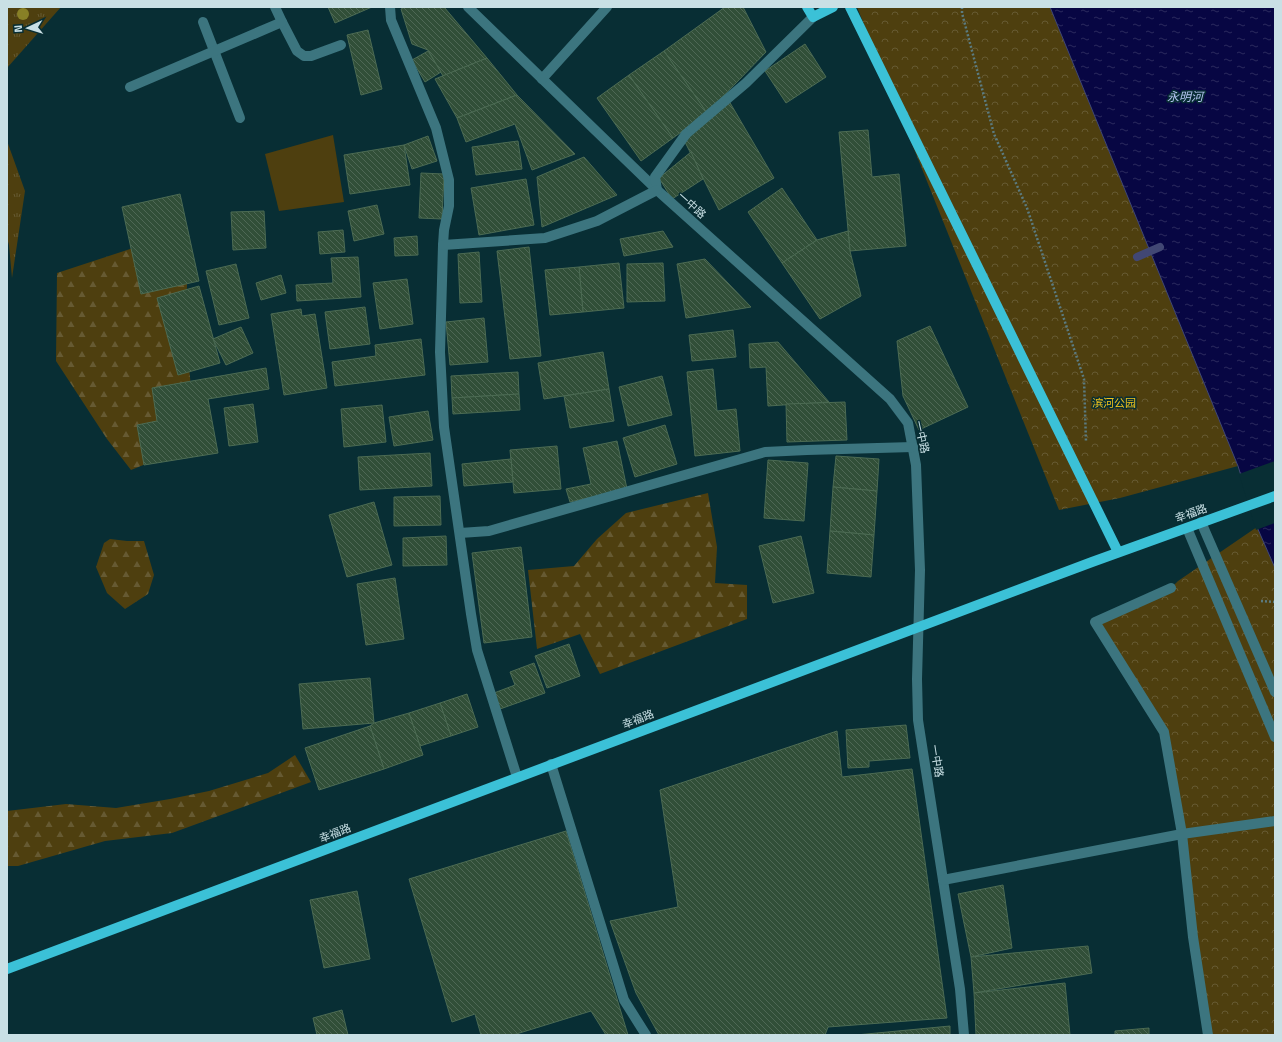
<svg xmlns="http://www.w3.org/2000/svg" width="1282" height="1042" font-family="'Titillium Web','Noto Sans SC',sans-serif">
	<defs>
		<pattern id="grass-tufts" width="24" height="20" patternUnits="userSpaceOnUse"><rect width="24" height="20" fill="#4e3f0f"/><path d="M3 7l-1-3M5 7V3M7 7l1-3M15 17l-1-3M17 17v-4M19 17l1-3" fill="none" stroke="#665a32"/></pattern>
		<pattern id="forest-firs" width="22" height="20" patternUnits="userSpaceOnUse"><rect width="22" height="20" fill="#4e3f0f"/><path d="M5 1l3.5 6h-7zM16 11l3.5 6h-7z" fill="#665a32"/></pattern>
		<pattern id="park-crowns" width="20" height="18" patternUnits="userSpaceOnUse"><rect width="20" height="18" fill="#4e3f0f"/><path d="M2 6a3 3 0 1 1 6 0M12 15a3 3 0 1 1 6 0" fill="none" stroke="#665a32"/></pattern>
		<pattern id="water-ripples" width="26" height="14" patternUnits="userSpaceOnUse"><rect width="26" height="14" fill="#070643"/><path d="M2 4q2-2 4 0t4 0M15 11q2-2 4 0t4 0" fill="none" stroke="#2a2a5e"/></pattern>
		<pattern id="building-back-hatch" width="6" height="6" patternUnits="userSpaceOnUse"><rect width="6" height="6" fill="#314f38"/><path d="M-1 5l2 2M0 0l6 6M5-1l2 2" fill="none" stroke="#4e6855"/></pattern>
	</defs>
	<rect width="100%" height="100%" fill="#082e34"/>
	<g fill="url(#grass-tufts)">
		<path d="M7,7H61L7,68Z"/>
		<path d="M7,141L25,191L12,278L9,245L7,238Z"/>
	</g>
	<g fill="url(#forest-firs)">
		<path d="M188,230L186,335L193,409L205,440L131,470L107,439L56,361L57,273Z"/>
		<path d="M708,493L717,547L715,583L747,585V619L600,674L580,634L537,649L528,570L574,566L597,539L626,513Z"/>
		<path d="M110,539L127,541H144L154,575L148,594L125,609L107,593L96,567L104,543Z"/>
		<path d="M295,755L311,782L172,833L105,841L18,866H7V811L66,804L116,808L170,799L209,791L268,773Z"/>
	</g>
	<g fill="url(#park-crowns)">
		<path d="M857,7H1050L1238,466L1120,498L1059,510Z"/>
		<path d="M1257,527L1275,568V1035H1208L1164,732L1095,622L1171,588L1178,581Z"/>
	</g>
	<path fill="#4e3f0f" d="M333,135L344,202L279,211L265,154Z"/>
	<path fill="url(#water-ripples)" stroke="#414774" d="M1050,7H1275V568L1257,527L1238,466Z"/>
	<path fill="#082e34" d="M1275,461V523L1256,530L1239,474Z"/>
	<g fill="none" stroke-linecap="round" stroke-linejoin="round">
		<path stroke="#414774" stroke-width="8" d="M1137,257L1160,247"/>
	</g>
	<g fill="url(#building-back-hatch)" stroke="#4c6b53">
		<path d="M328,7H372L335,23Z"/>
		<path d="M405,7H444L487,58L443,76L428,50L412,44L401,9Z"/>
		<path d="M725,7H743L766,52L707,113L664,51Z"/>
		<path d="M368,30L382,89L361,95L347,35Z"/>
		<path d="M805,44L826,77L786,103L765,71Z"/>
		<path d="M428,51L441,72L425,82L412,60Z"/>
		<path d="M664,51L707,113L673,138L629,75Z"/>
		<path d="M487,58L517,95L457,118L435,79Z"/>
		<path d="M629,75L673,138L641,161L597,98Z"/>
		<path d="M517,95L575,154L532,170L515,124L466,142L457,118Z"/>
		<path d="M729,101L774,178L719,210L684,140Z"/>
		<path d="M868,130L872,177L899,174L906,246L850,251L839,132Z"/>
		<path d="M428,136L437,161L412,169L404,145Z"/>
		<path d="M518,141L522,169L476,175L472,147Z"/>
		<path d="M404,145L410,185L350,194L344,155Z"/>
		<path d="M691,152L703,179L672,199L659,178Z"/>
		<path d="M584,157L617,195L542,227L537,177Z"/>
		<path d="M421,173L444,174L442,219L419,218Z"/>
		<path d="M526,179L534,225L479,235L471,188Z"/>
		<path d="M782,188L817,240L782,263L748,212Z"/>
		<path d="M180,194L199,281L141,294L122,207Z"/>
		<path d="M377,205L384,234L354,241L348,211Z"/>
		<path d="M264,211L266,248L233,250L231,212Z"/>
		<path d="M343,230L345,252L320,254L318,232Z"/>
		<path d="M663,231L673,247L624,256L620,239Z"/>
		<path d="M848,231L850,251L861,296L820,319L782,263L817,240Z"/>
		<path d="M417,236L418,255L395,256L394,238Z"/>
		<path d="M529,247L541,356L510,359L497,251Z"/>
		<path d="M479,252L482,302L460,303L458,254Z"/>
		<path d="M358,257L361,297L297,301L296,285L333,283L331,258Z"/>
		<path d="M705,259L751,307L686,318L677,264Z"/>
		<path d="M619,263L624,308L583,312L579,267Z"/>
		<path d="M663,263L665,301L627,302V264Z"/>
		<path d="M236,264L249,318L219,325L206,271Z"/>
		<path d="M579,267L583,312L550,315L545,270Z"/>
		<path d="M281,275L286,293L261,300L256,283Z"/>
		<path d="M407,279L413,324L380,329L373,283Z"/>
		<path d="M199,286L220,363L178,375L157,298Z"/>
		<path d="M365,307L370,344L330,349L325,312Z"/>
		<path d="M301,309L302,316L315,314L327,388L284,395L271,314Z"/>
		<path d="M484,318L488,362L450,365L446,322Z"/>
		<path d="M930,326L968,407L919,430L903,396L897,341Z"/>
		<path d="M241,327L253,353L226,365L213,339Z"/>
		<path d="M733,330L736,357L692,361L689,335Z"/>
		<path d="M421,339L425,375L335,386L332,362L376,356L375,345Z"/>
		<path d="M778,342L829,402L768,406L766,367L750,368L749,344Z"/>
		<path d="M603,352L609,389L544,399L538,363Z"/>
		<path d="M266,368L269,389L208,399L218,453L144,465L137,425L157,421L152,388Z"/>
		<path d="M713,369L717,411L736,409L740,451L695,456L687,372Z"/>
		<path d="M518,372L519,394L452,398L451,376Z"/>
		<path d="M662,376L672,415L628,426L619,387Z"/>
		<path d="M609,389L614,421L570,428L564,396Z"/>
		<path d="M519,394L520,410L453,414L452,398Z"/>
		<path d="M845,402L847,440L787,442L786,404Z"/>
		<path d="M253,404L258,442L229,446L224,408Z"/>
		<path d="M382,405L386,442L344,447L341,409Z"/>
		<path d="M428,411L433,440L394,446L389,417Z"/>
		<path d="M665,425L677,464L635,477L623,438Z"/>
		<path d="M617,441L627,489L570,502L566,489L591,484L583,448Z"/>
		<path d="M557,446L561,489L514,493L510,450Z"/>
		<path d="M430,453L432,486L360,490L358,457Z"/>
		<path d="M836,456L879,459L877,491L833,487Z"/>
		<path d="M511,459L513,482L464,486L462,464Z"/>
		<path d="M768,460L808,463L804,521L764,518Z"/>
		<path d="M833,487L877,491L874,535L830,531Z"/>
		<path d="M440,496L441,525L394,526V497Z"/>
		<path d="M374,502L392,565L347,577L329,515Z"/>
		<path d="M830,531L874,535L871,577L827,573Z"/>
		<path d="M446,536L447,565L403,566V538Z"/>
		<path d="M801,536L814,593L773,603L759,546Z"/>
		<path d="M521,547L532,637L484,643L472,553Z"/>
		<path d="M395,578L404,639L366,645L357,584Z"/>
		<path d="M569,644L580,676L547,688L535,656Z"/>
		<path d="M534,663L545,693L500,709L494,693L515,685L510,672Z"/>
		<path d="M370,678L374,723L303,729L299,684Z"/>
		<path d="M467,694L478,727L451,736L440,703Z"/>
		<path d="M440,703L451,736L420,746L409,713Z"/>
		<path d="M409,713L423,755L384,769L370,726L374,723Z"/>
		<path d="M906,725L910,758L869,761V767L848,768L846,730Z"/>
		<path d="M370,726L384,769L319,790L305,748Z"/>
		<path d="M837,731L842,777L912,769L947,1018L828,1027L825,1035H659L636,993L610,921L678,907L660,790Z"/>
		<path d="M566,831L628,1035H606L591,1011L513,1035H481L475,1014L452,1022L409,879Z"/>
		<path d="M1003,885L1012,948L971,957L958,894Z"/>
		<path d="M357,891L370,959L324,968L310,900Z"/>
		<path d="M1088,946L1092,973L974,993L971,957Z"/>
		<path d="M1065,983L1070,1035H976L974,993Z"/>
		<path d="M342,1010L348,1035H317L313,1018Z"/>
		<path d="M950,1026V1035H856Z"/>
		<path d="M1149,1028V1035H1115V1031Z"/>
	</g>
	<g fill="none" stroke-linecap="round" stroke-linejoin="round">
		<g stroke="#5b7b80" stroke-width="2.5" stroke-dasharray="2 2" stroke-linecap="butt">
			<path d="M962,7V13L994,134L1027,208L1084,379L1086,442"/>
			<path d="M1261,601L1275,602"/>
		</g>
		<g stroke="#3c757f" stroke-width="10">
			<path d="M390,7L391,20L436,128L449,180V206L444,230L443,245L440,352L444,427L471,614L477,650L517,777"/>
			<path d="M468,7L657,190L890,399L908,423L916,465L920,570L917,679L918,720L960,989L964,1035"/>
			<path d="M203,22L240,118"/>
			<path d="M282,22L297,51L304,56H311L341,45"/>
			<path d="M542,79L607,7"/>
			<path d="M130,87L282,22L275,7"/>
			<path d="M657,190L655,177L686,134L746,83L813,17"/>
			<path d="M443,245L545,238L597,221L657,190"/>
			<path d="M1201,522L1275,692"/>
			<path d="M1187,528L1275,737"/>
			<path d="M460,533L489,531L765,452L807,450L913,447"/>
			<path d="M1171,588L1095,622L1164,732L1182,834L1193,937L1208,1035"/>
			<path d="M551,764L624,1000L646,1035"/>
			<path d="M943,880L1182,834L1275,821"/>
		</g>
		<g stroke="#3bc1d7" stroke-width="10">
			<path d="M807,7L813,17L833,7"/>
			<path d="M850,7L1118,552"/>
			<path d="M7,969L1092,562L1275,496"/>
		</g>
	</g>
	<circle fill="#888026" cx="23" cy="14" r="6"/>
	<g text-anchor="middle" stroke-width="3" stroke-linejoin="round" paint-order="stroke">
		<g font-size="11" fill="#c9e0e5" stroke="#082e34">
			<text transform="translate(692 205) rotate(42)" y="4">一中路</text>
			<text transform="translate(922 437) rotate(77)" y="4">一中路</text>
			<text transform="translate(1191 513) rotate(-20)" y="4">幸福路</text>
			<text transform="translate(638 719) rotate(-21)" y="4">幸福路</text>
			<text transform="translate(937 761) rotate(81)" y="4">一中路</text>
			<text transform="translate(335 833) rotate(-21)" y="4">幸福路</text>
		</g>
		<g font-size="11" fill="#f1c31b" stroke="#082e34">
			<text x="1114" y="407">滨河公园</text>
		</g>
		<g font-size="12" font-style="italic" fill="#b4c3f1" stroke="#082e34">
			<text x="1185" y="101">永明河</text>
		</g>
	</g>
	<rect width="1282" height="1042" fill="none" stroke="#c9e0e5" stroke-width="16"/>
	<g transform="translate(28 28) rotate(266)" stroke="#082e34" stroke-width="3" paint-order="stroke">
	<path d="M0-3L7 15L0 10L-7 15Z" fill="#c9e0e5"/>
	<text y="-6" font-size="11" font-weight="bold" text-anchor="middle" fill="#c9e0e5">N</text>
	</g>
</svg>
